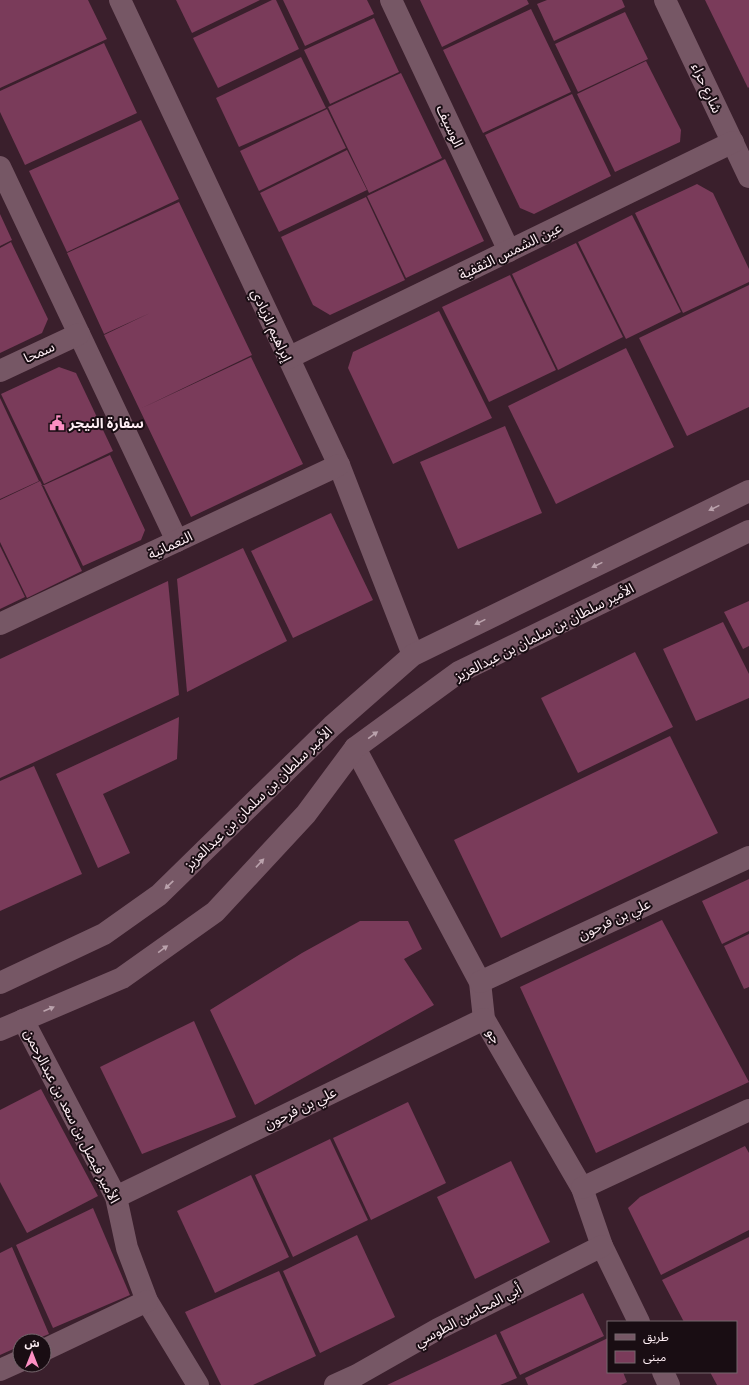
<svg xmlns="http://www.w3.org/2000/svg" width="749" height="1385" font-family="Figtree,'Noto Sans Arabic',sans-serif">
	<rect width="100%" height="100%" fill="#3a1f2c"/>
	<g fill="#7a3b5a">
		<path d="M0,0H88L107,39L0,88Z"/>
		<path d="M176,0H260L192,33Z"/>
		<path d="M272,0H276L299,49L218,88L193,38Z"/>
		<path d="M283,0H367L374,14L305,46Z"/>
		<path d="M420,0H527L529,4L442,47Z"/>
		<path d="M547,0H622L625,7L554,41L537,4Z"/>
		<path d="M705,0H749V87L748,88Z"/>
		<path d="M531,9L571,92L483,133L443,50Z"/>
		<path d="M625,12L648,59L578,92L555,44Z"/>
		<path d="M374,18L399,72L330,104L304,50Z"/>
		<path d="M104,43L137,113L25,165L0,112V91Z"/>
		<path d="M301,57L326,108L239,147L216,98Z"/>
		<path d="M646,61L681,130L680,142L615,172L577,94Z"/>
		<path d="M401,73L442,158L369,193L328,107Z"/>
		<path d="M572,94L611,176L534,214L520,208L485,135Z"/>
		<path d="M327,109L346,148L259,191L240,151Z"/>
		<path d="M141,120L179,199L67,252L29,171Z"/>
		<path d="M347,150L367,190L279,232L260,193Z"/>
		<path d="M445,159L484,241L406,278L367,196Z"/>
		<path d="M697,184L713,193L749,269V282L683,313L635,213Z"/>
		<path d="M366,197L405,280L330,315L313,305L281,237Z"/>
		<path d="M179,202L252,355L142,408L251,357L303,464L191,517L104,335L150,313L104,334L67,253Z"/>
		<path d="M0,214L12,240L0,246Z"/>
		<path d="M632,215L681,312L626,339L578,242Z"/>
		<path d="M11,242L48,319L42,333L0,353V248Z"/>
		<path d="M576,243L623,337L558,370L512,274Z"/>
		<path d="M510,275L556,370L489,402L442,307Z"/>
		<path d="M749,285V407L687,436L639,338Z"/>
		<path d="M439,311L492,418L393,464L348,368L353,352Z"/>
		<path d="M626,348L674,447L556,504L508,406Z"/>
		<path d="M59,367L76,373L113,451L44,484L1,394Z"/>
		<path d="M0,398L39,481L0,499Z"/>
		<path d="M505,426L542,513L458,549L420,462Z"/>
		<path d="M110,455L145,530L141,540L83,566L44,486H42Z"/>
		<path d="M40,481L42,485L41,486H42L82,571L27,598L0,542V500Z"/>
		<path d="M331,513L373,600L293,638L251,551Z"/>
		<path d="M0,546L25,597L0,609Z"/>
		<path d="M243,548L287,641L187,692L177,579Z"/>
		<path d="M168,581L179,695L0,778V659Z"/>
		<path d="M749,601V646L743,649L724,612Z"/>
		<path d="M723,622L749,674V698L696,721L663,649Z"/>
		<path d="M635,652L673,727L578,773L541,698Z"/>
		<path d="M179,717L177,759L103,794L130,853L98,868L56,774Z"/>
		<path d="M670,736L718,833L501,938L454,840Z"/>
		<path d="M34,766L82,874L0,911V781Z"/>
		<path d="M749,879V931L722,944L702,901Z"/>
		<path d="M662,920L749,1082L596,1153L520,987Z"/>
		<path d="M360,921H408L422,949L404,959L434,1005L255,1105L210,1010L302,953Z"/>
		<path d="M749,934V987L744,989L724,946Z"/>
		<path d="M194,1021L236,1117L142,1154L100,1067Z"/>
		<path d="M41,1089L98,1196L27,1233L0,1182V1110Z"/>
		<path d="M408,1102L446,1183L371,1220L333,1138Z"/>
		<path d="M330,1139L368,1220L293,1257L255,1175Z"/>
		<path d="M745,1146L749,1153V1230L661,1275L628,1208L640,1197Z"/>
		<path d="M511,1161L550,1242L475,1279L437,1197Z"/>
		<path d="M251,1175L289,1257L215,1293L177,1211Z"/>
		<path d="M93,1208L130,1295L53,1328L16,1245Z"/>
		<path d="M357,1235L395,1317L320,1353L283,1271Z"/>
		<path d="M749,1237V1385H717L710,1372H736V1322H684L662,1280Z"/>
		<path d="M12,1247L49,1334L32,1341H20V1346L0,1355V1253Z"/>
		<path d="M279,1271L316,1356L253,1385H221L185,1312Z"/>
		<path d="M583,1293L604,1336L520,1375L500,1332Z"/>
		<path d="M496,1334L517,1378L500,1385H387Z"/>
		<path d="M608,1338V1372H623L627,1382L621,1385H528L525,1378Z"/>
	</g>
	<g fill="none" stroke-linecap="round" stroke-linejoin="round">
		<g stroke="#765765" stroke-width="22">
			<path d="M120,0L339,465L413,655"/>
			<path d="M391,0L509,251"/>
			<path d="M665,0L749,177"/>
			<path d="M0,167L177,541"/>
			<path d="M288,358L733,142"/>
			<path d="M0,371L79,334"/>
			<path d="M0,624L339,465"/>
			<path d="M355,748L480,982L484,1019L582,1188L602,1246L639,1322"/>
			<path d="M480,982L749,857"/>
			<path d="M23,1020L116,1197L127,1248L147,1301L198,1385"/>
			<path d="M582,1188L749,1110"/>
			<path d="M116,1197L484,1019"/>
			<path d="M44,1350L147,1301"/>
			<path d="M0,1370L20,1361"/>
			<path d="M663,1372L669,1385"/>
			<path d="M335,1385L357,1375L438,1329L602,1246"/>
		</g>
		<g stroke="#765765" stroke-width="22">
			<path d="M0,983L104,934L159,895L332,726L413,655L749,491"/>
			<path d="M0,1030L122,978L215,912L306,814L355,748L459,672L749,531"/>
		</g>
	</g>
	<defs><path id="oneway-solid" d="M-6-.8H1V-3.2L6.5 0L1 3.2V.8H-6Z"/></defs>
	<g fill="#baa2ac">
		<use href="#oneway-solid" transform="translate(714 508) rotate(154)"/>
		<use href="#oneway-solid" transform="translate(597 565) rotate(154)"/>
		<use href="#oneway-solid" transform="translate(480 622) rotate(154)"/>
		<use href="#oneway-solid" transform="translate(373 735) rotate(-36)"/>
		<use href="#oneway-solid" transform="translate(260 863) rotate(-47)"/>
		<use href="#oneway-solid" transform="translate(169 885) rotate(136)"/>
		<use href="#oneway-solid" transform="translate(163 949) rotate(-36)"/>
		<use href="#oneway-solid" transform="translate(49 1009) rotate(-23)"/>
	</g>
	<defs>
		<g id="civic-bare" transform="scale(1.2)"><path d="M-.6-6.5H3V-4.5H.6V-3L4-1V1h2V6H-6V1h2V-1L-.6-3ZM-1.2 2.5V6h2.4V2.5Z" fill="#fc8fc3" stroke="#190d13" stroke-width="2.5" paint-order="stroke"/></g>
	</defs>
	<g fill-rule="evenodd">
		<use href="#civic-bare" x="57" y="423"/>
	</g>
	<g text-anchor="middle" stroke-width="4" stroke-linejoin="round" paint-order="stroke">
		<g font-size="14" fill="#feeef4" stroke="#190d13">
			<text transform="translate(707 88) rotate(65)" y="5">شارع حراء</text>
			<text transform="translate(450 126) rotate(65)" y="5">الوسيف</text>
			<text transform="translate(510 251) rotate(-26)" y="5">عين الشمس الثقفية</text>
			<text transform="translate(272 325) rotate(65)" y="5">إبراهيم الزيادي</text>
			<text transform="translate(39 352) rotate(-25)" y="5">سمحا</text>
			<text transform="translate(170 545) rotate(-25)" y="5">النعمانية</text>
			<text transform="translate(544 632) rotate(-27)" y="5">الأمير سلطان بن سلمان بن عبدالعزيز</text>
			<text transform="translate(258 798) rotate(-44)" y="5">الأمير سلطان بن سلمان بن عبدالعزيز</text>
			<text transform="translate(614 919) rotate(-25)" y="5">علي بن فرحون</text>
			<text transform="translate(494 1036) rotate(60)" y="5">جو</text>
			<text transform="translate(300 1108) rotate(-26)" y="5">علي بن فرحون</text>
			<text transform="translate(72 1116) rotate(63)" y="5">الأمير فيصل بن سعد بن عبدالرحمن</text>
			<text transform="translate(468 1315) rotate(-28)" y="5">أبي المحاسن الطوسي</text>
		</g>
		<g font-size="14" font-weight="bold" fill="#feeef4" stroke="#190d13" text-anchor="start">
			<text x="69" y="428">سفارة النيجر</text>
		</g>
	</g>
	<rect x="607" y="1321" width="130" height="52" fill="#190d13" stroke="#75676d"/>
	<rect x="615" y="1334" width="20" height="6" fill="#765765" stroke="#75676d"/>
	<text x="643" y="1341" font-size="12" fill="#feeef4">طريق</text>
	<rect x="615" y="1351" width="20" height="12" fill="#7a3b5a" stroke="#75676d"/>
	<text x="643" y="1361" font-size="12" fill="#feeef4">مبنى</text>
	<g transform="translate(32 1353)"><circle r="19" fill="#190d13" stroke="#75676d"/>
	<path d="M0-3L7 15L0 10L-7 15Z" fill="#fc8fc3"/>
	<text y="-6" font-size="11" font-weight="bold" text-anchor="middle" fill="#feeef4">ش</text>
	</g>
</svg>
